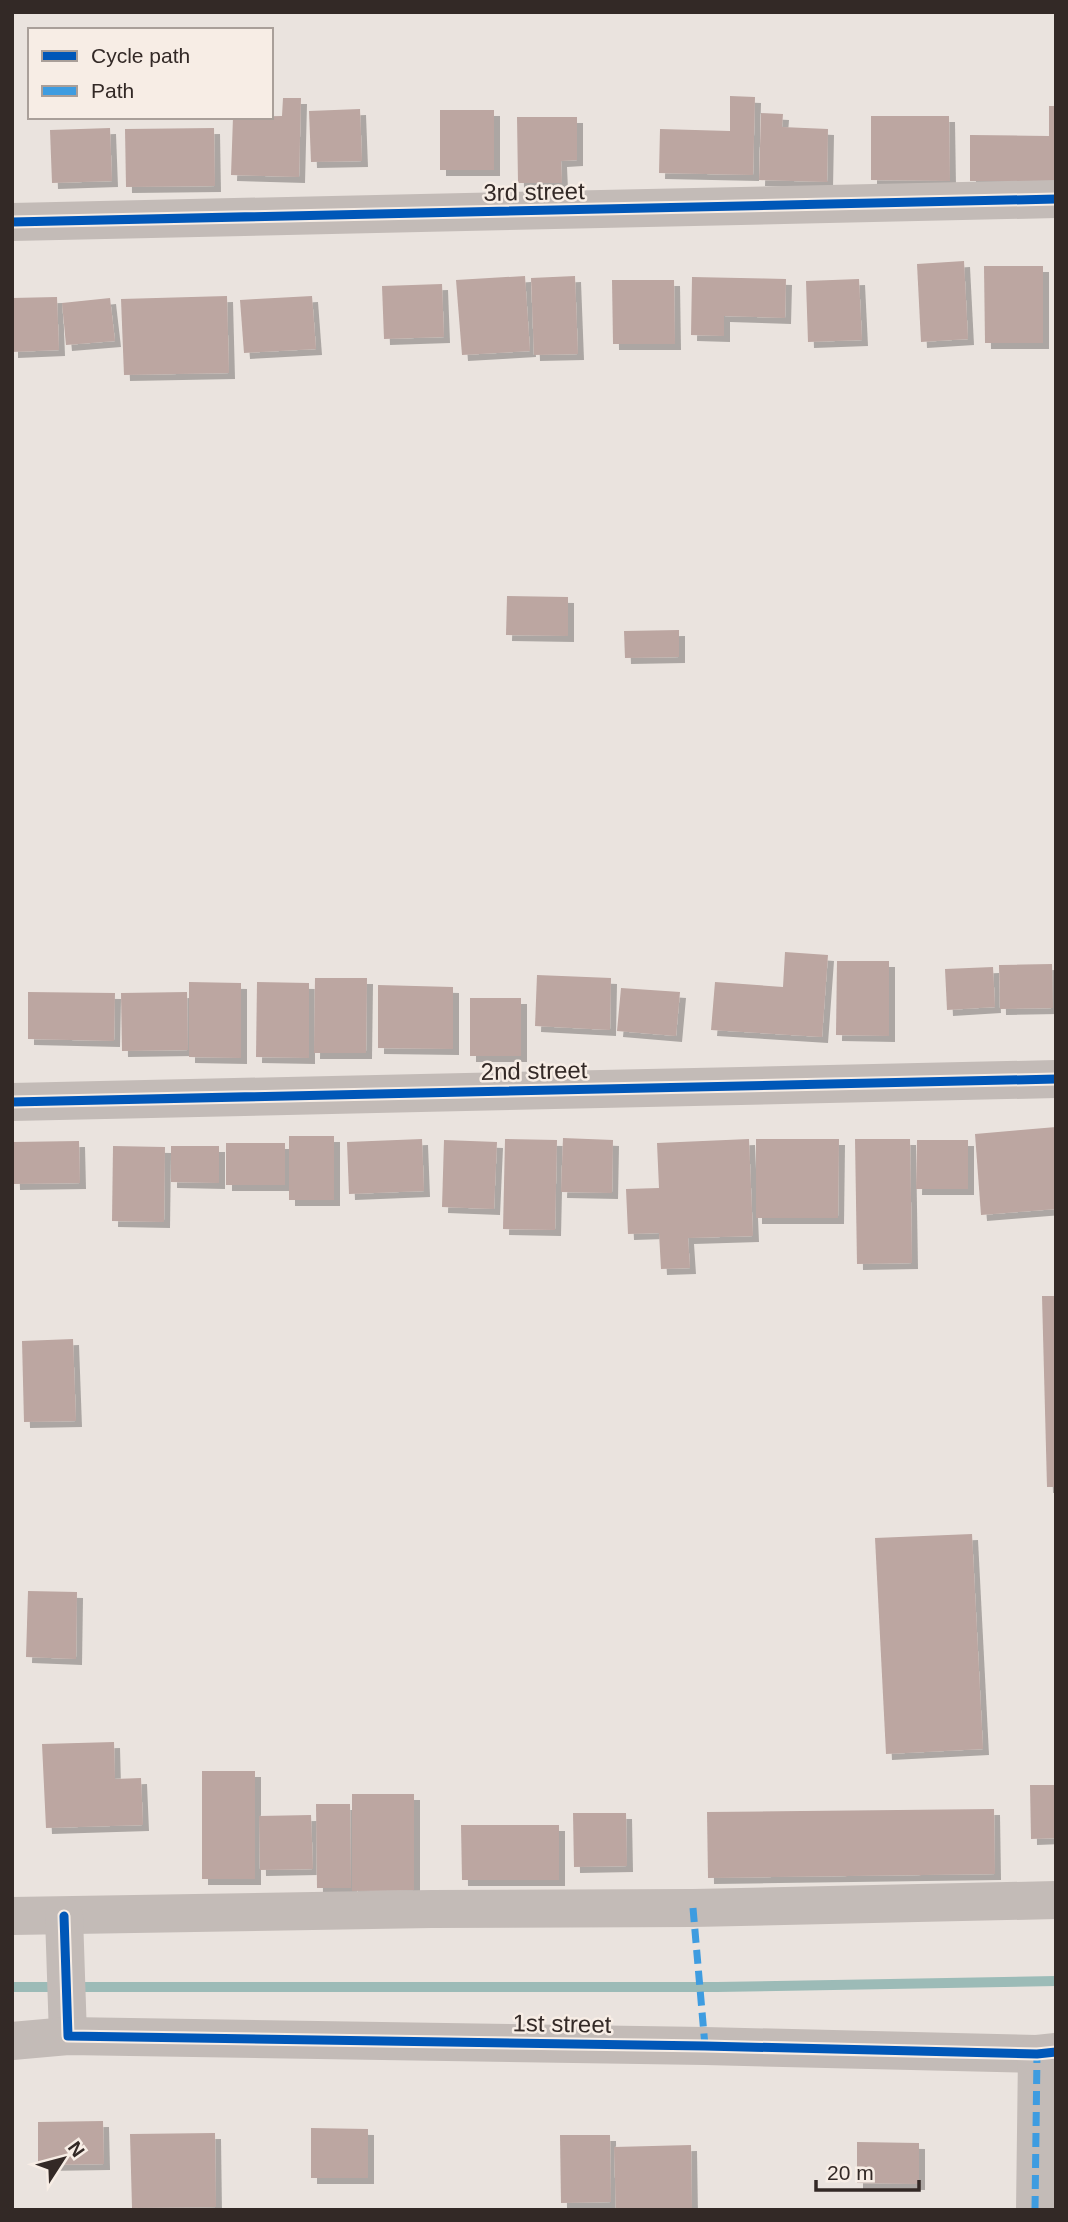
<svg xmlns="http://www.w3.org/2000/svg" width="1068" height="2222" font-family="Arial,sans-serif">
	<defs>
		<filter id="shadow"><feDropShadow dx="6" dy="6" stdDeviation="0" flood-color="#0004"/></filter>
	</defs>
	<rect width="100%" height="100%" fill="#eae3de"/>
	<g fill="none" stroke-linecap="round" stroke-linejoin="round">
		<path stroke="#9cbbb7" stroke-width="10" d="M12,1987H717L1056,1981"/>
	</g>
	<g fill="#bca6a1" filter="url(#shadow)">
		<path d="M730,96L755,97L753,175L659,173L660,129L730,131Z"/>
		<path d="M283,98H301L299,177L231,175L233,117L282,116Z"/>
		<path d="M1049,106H1056V181H970V135L1049,136Z"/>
		<path d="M360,109L362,161L311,162L309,111Z"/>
		<rect x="440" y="110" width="54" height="60"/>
		<path d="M761,113L783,114L782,127L828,129L827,182L759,180Z"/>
		<path d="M871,116H949L950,181L871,180Z"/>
		<path d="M517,117H577V160L561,161L562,183H518Z"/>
		<path d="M110,128L112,181L52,183L50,130Z"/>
		<path d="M214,128L215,186L126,187L125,129Z"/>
		<path d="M964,261L968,339L921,342L917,264Z"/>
		<path d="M984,266H1043V343H985Z"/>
		<path d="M525,276L530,351L462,355L456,280Z"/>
		<path d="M575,276L578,354L534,355L531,278Z"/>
		<path d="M692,277L786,279L785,318L724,316V336L691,335Z"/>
		<path d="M859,279L862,340L808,342L806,281Z"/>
		<path d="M612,280H674L675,344H613Z"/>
		<path d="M442,284L444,337L384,339L382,286Z"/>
		<path d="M227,296L229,373L124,375L121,299Z"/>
		<path d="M312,296L316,349L244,353L240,300Z"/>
		<path d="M57,297L59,350L12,352V298Z"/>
		<path d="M110,298L115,341L66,345L62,303Z"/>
		<path d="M507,596L568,597V636L506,635Z"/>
		<path d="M679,630V657L625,658L624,631Z"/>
		<path d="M785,952L828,955L822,1037L711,1030L715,982L783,987Z"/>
		<path d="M837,961H889V1036L836,1035Z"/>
		<path d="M1052,964L1053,1008L1000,1009L999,965Z"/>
		<path d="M993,967L995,1007L947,1010L945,969Z"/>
		<path d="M537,975L611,978L610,1030L535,1026Z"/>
		<path d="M315,978H367L366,1053H314Z"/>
		<path d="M189,982L241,983V1058L189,1057Z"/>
		<path d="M257,982L309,983V1058L256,1057Z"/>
		<path d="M378,985L453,987V1049L378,1048Z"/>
		<path d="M621,988L680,992L676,1036L617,1031Z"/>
		<path d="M28,992L115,993L114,1041L28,1039Z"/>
		<path d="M187,992L188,1050L122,1051L121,993Z"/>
		<rect x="470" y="998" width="51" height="58"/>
		<path d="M1056,1127V1209L981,1215L975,1134Z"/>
		<rect x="289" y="1136" width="45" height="64"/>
		<path d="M563,1138L613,1140L612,1193L561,1192Z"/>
		<path d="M422,1139L424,1191L349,1194L347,1142Z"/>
		<path d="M505,1139L557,1140L555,1230L503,1229Z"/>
		<path d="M749,1139L753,1236L688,1238L690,1268L661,1269L659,1233L628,1234L626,1189L659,1188L657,1143Z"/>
		<path d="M756,1139H839L838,1218H756Z"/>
		<path d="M855,1139H910L912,1263L857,1264Z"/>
		<path d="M444,1140L497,1142L494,1209L442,1207Z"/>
		<path d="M917,1140H968V1189H916Z"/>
		<path d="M79,1141L80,1183L14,1184L13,1142Z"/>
		<rect x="226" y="1143" width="59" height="42"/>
		<path d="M113,1146L165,1147L164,1222L112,1221Z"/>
		<path d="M171,1146H219V1183L171,1182Z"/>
		<path d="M1042,1296H1056V1487H1047Z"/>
		<path d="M73,1339L76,1421L24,1422L22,1341Z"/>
		<path d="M972,1534L983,1749L886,1754L875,1538Z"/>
		<path d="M28,1591L77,1592L76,1659L26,1657Z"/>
		<path d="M114,1742L115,1779L141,1778L143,1825L46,1828L42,1744Z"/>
		<rect x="202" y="1771" width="53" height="108"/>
		<path d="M1030,1785H1056V1838L1031,1839Z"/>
		<path d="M352,1794H414V1890L352,1891Z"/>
		<path d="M316,1804H350L351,1888H317Z"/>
		<path d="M994,1809L995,1874L708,1878L707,1812Z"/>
		<path d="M573,1813H626L627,1866L574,1867Z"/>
		<path d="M311,1815L313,1869L260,1870L259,1816Z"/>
		<path d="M461,1825H559V1880H462Z"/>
		<path d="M103,2121L104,2164L38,2165V2122Z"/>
		<path d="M311,2128L368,2129V2178H311Z"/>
		<path d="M215,2133L216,2207L132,2208L130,2134Z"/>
		<path d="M560,2135H610L611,2202L561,2203Z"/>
		<path d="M857,2142L919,2143V2184L857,2183Z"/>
		<path d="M691,2145L692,2210H616L614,2147Z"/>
	</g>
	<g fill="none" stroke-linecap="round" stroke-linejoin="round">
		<g stroke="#c3bbb7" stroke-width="38">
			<path d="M12,222L1056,199"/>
			<path d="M12,1102L1056,1079"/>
			<path d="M12,1916L431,1909L693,1908L1056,1900"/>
			<path d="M64,1916L68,2036"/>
			<path d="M12,2041L68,2036L705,2046L1037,2054L1056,2052"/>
			<path d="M1035,2210L1037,2054"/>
		</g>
		<g stroke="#3e9ce0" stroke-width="7" stroke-dasharray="14 7" stroke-linecap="butt">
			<path d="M693,1908L705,2046"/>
			<path d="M1035,2210L1037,2054"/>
		</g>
		<g stroke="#f7ede5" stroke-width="13">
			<g id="cycleway">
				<path d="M12,222L1056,199"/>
				<path d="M12,1102L1056,1079"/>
				<path d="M64,1916L68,2036L705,2046L1037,2054L1056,2052"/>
			</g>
		</g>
		<use href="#cycleway" stroke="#0057b8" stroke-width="9"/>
	</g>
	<g text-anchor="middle" stroke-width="5" stroke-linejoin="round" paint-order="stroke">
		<g font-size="24" fill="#332926" stroke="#f7ede5">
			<text transform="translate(534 192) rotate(-1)" y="8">3rd street</text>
			<text transform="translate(534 1071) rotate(-1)" y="8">2nd street</text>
			<text transform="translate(562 2024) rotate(1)" y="8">1st street</text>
		</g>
	</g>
	<rect width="1068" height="2222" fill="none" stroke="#332926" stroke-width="28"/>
	<rect x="28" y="28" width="245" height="91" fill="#f7ede5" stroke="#a99f99" stroke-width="2"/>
	<rect x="42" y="51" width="35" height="10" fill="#0057b8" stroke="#a99f99" stroke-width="2"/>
	<text x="91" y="63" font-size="21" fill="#332926">Cycle path</text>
	<rect x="42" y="86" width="35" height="10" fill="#3e9ce0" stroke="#a99f99" stroke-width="2"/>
	<text x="91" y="98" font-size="21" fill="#332926">Path</text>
	<g transform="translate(63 2159) rotate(54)" stroke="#f7ede5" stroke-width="5" paint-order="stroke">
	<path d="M0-5L12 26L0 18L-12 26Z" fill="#332926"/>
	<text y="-10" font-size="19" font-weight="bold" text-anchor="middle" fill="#332926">N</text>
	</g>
	<path d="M816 2180v10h103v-10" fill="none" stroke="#332926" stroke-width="3.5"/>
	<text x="827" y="2180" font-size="21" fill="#332926" stroke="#f7ede5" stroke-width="5" paint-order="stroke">20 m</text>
</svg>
